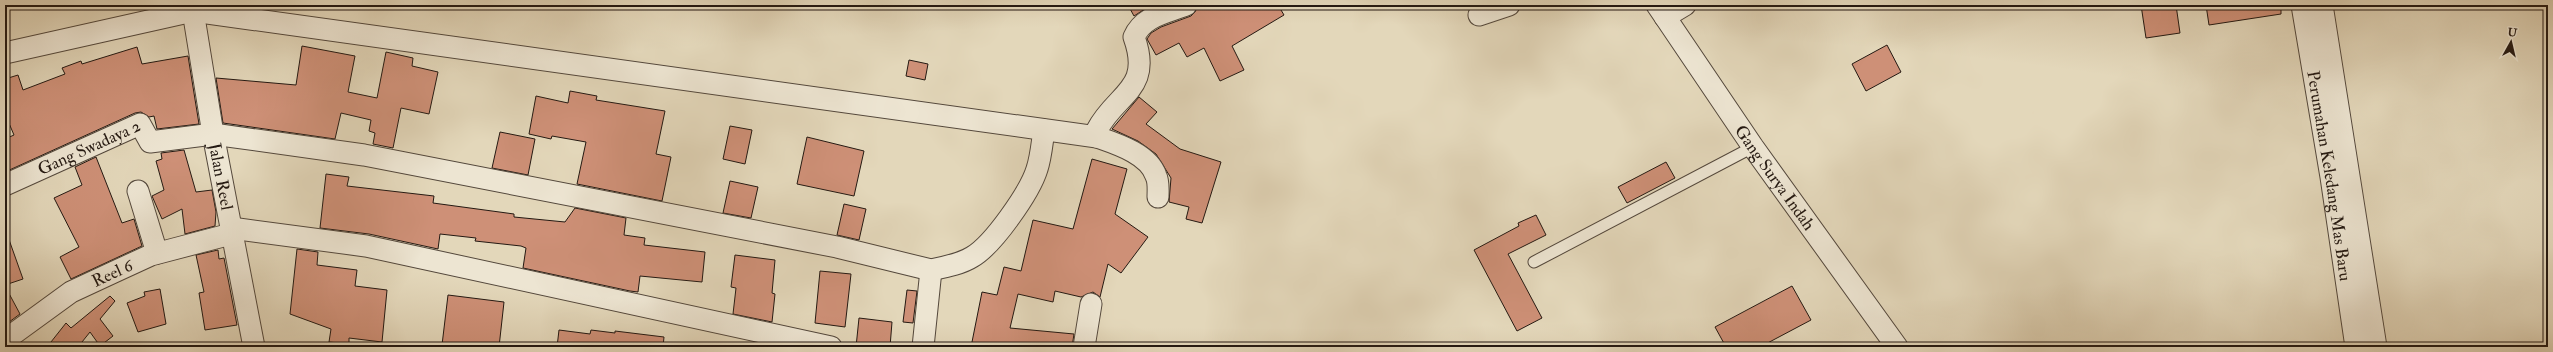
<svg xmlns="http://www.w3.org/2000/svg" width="2553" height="352" font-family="'IM FELL Double Pica',serif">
	<rect width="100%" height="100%" fill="#e3d7ba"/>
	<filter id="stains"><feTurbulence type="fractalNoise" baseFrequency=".005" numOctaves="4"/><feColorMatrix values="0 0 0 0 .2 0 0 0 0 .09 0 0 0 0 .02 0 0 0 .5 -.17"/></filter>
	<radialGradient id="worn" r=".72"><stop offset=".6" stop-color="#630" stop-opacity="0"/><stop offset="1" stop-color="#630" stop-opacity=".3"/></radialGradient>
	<g fill="#ce9077" stroke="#241912">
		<path d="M1128,5H1151L1134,16Z"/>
		<path d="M1198,5H1278L1284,15L1232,46L1244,70L1220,81L1204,48L1187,57L1179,43L1156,55L1147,39L1151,33L1161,27L1191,16L1195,12Z"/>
		<path d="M2141,5H2176L2180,33L2146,38Z"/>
		<path d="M2206,5H2281V14L2209,25Z"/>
		<path d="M1887,45L1901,72L1866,91L1852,64Z"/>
		<path d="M302,46L355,56L348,92L377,98L386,52L413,58L412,66L438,72L429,114L401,108L393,148L373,144L375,133L369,131L371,120L341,113L335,139L223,123L216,78L296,85Z"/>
		<path d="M137,47L142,64L188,56L199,124L157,129L154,116L149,117L141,112L135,113L5,172V139L14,135L5,114V79L18,75L23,90L65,74L62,68L81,61L82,64Z"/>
		<path d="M909,60L928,64L925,80L906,76Z"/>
		<path d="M570,91L597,96L596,100L665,111L656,154L671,157L662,201L577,184L586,142L552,136L551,139L529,134L536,96L568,103Z"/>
		<path d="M1139,97L1157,112L1146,124L1180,149L1221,162L1202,223L1186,219L1189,207L1169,202L1171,178L1156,154L1138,141L1112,129Z"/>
		<path d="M730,126L752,130L745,164L723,159Z"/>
		<path d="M500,132L535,139L528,175L492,168Z"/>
		<path d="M807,137L864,151L854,196L797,184Z"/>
		<path d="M184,150L196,192L212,190L216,212L215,226L185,234L182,209L162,219L152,196L164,190L156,161L162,159L161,153Z"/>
		<path d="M96,157L122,223L134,219L142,246L71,279L60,257L79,247L54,198L82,185L75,167Z"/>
		<path d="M1092,159L1127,169L1115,214L1148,237L1121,273L1108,264L1100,297L1093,292L1081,297L1055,291L1053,302L1018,294L1010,328L1074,334L1072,347H971L982,292L997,295L1004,267L1021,271L1033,220L1073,229Z"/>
		<path d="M1666,162L1675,178L1627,203L1618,187Z"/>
		<path d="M326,174L349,177L347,186L434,196L433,203L514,214V217L565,222L575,208L626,218L624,235L645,238L644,245L705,252L702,282L640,276L638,292L630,291L523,268L526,248L521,246L475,241L476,238L440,234L438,249L369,234L320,228Z"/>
		<path d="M730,181L758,187L751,218L723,213Z"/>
		<path d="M844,204L866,209L859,240L837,235Z"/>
		<path d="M1536,215L1546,235L1508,254L1542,318L1517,331L1474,250L1519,226L1518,223Z"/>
		<path d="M7,234L23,279L5,285V235Z"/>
		<path d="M297,249L318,252L317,265L357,270L355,286L387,290L382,342L349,338V344L329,342L331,329L290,314Z"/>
		<path d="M218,250L219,259L224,258L237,325L205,330L199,293L204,292L196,255Z"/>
		<path d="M735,255L775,260L772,293L775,294L772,322L733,314L736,288L731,287Z"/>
		<path d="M820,271L851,274L845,327L815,323Z"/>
		<path d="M5,286L20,314L5,325Z"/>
		<path d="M1792,286L1811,320L1760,347H1726L1715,327Z"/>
		<path d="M160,289L166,324L138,332L127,303L145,296L144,292Z"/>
		<path d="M907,290L917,291L913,323L903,322Z"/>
		<path d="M448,295L504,302L499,347L442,345Z"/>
		<path d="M110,296L115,301L100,319L113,336L100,346L90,332L78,347H47L66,323L71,328Z"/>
		<path d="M859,318L892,322L890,347H856Z"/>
		<path d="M559,330L590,334L591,330L615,333V331L664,337L663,347H557Z"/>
	</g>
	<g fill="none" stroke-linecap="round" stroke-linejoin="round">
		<g stroke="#54483c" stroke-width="13">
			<path id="lane" d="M1534,262L1753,147"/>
		</g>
		<g stroke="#54483c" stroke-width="23">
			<g id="street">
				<path id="s1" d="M192,5L213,134L254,347"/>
				<path id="s2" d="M1657,5L1753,147L1897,347"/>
				<path id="s3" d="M2302,5L2331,177L2356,347"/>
				<path d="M2322,5L2376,347"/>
				<path d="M1479,15L1509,5"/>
				<path d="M1665,17L1685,5"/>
				<path d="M5,53L193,11L1097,137"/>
				<path id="s4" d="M5,185L140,124L150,142L213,134L364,155L837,247L931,270C945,267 961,264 972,257C993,245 1030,192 1037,169C1041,157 1042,143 1044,130"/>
				<path d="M138,191L157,253"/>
				<path d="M1158,197C1158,191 1159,182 1156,176C1149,154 1117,144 1097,137V130C1116,93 1153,90 1134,37C1143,16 1166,13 1186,5"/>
				<path d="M231,228L366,246L831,347"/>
				<path id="s5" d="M5,340L71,292L114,272L151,255L231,234"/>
				<path d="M923,347L931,270"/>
				<path d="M1084,347L1091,304"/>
			</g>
		</g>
		<use href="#lane" stroke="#ede5d2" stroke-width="11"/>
		<use href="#street" stroke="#ede5d2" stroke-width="21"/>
	</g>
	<g text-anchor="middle" stroke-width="3.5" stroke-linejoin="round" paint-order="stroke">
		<g font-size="17" fill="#241912" stroke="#ede5d2">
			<text dy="6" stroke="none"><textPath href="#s4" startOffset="92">Gang Swadaya 2</textPath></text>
			<text dy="6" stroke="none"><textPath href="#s1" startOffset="174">Jalan Reel</textPath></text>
			<text dy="6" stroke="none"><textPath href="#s3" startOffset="173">Perumahan Keledang Mas Baru</textPath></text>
			<text dy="6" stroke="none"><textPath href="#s2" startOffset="209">Gang Surya Indah</textPath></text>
			<text dy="6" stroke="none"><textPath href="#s5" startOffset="127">Reel 6</textPath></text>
		</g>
	</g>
	<rect width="2553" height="352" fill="none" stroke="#e3d7ba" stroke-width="20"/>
	<rect x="6" y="6" width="2541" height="340" fill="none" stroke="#241912" stroke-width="2"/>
	<rect x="10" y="10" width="2533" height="332" fill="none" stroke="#241912"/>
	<g transform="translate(2511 42) rotate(8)" stroke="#ede5d2" stroke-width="3" paint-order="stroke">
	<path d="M0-3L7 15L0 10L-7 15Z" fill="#241912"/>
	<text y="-6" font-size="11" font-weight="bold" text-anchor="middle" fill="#241912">U</text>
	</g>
	<rect width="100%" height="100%" filter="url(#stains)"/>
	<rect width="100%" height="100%" fill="url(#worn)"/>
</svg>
